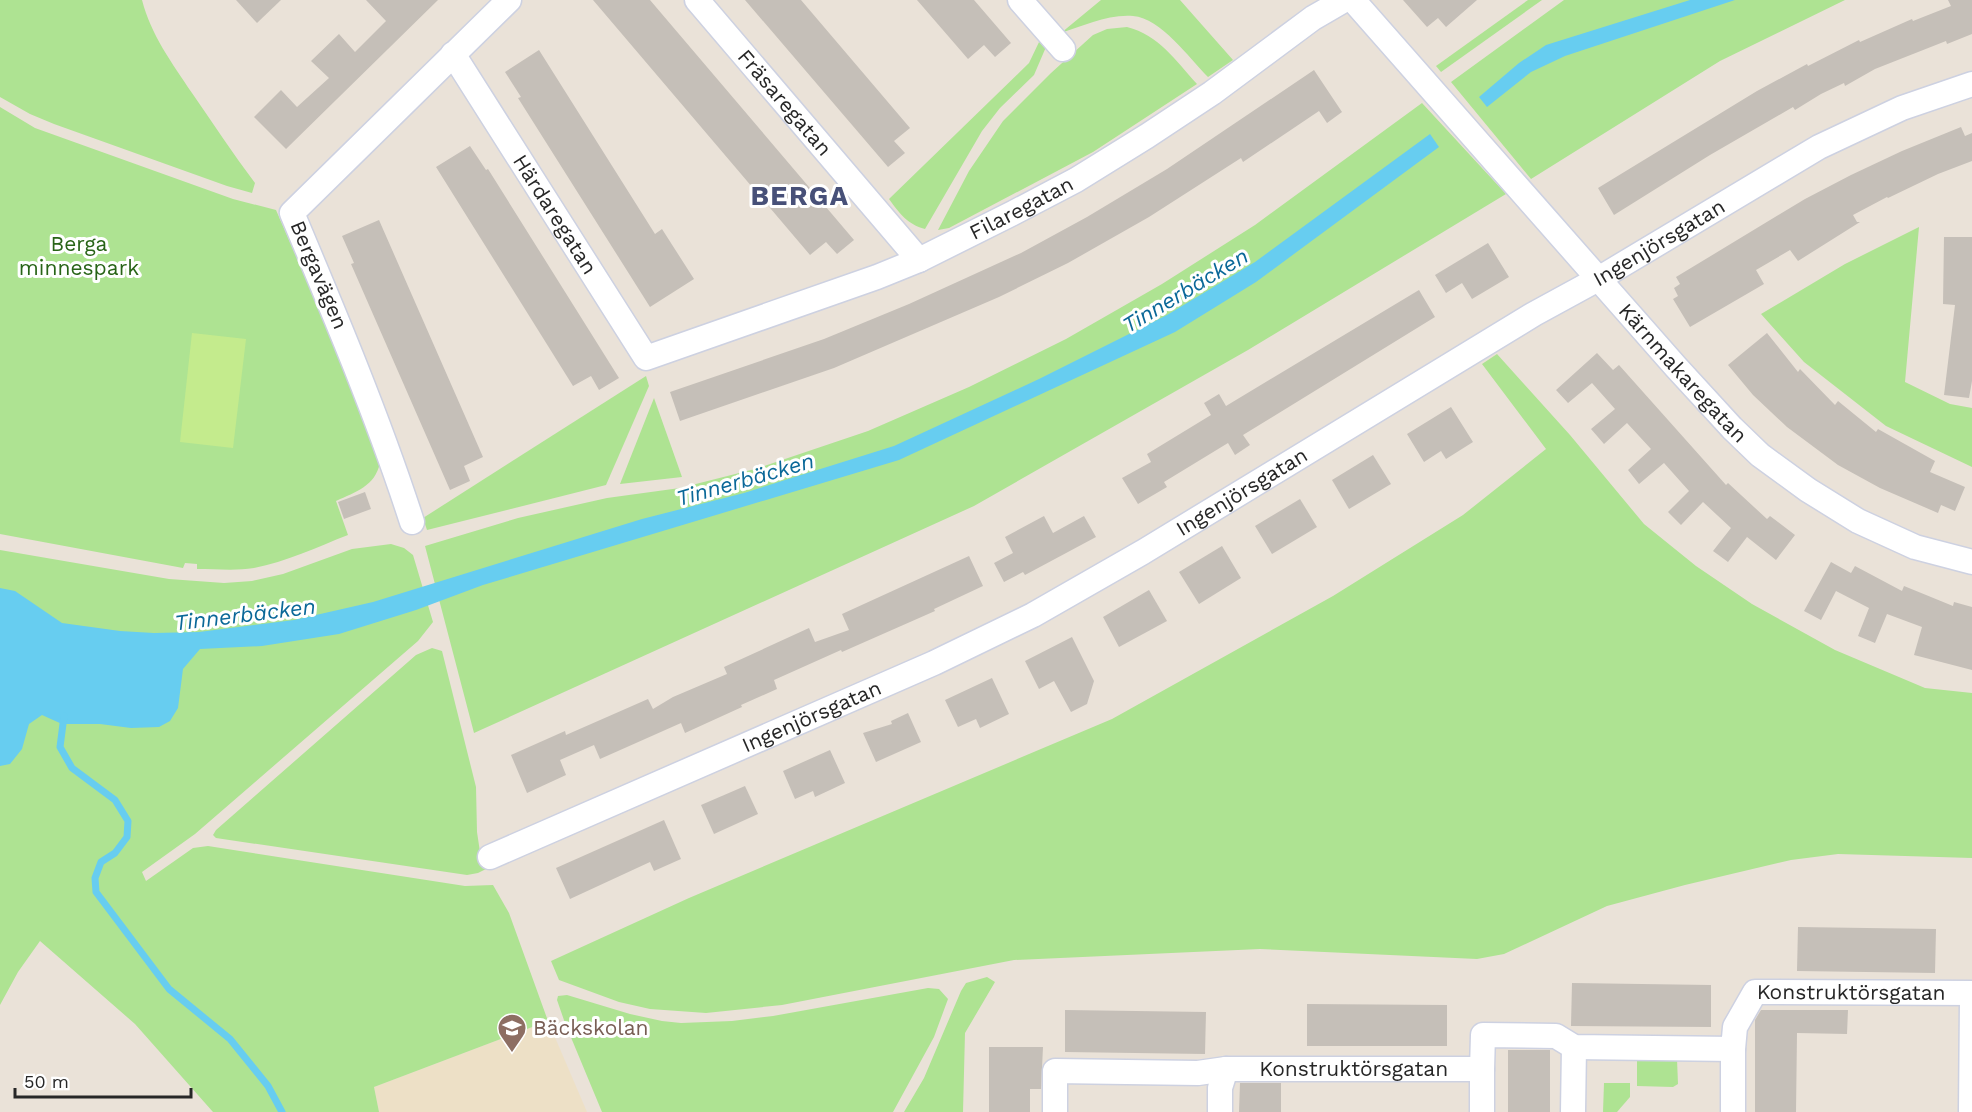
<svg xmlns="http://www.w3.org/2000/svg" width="1972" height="1112" font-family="'Work Sans',sans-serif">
	<rect width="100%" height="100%" fill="#eae2d8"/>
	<path fill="#ede0c6" d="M548,1021L587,1112H379L374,1087Z"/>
	<g fill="#aee392">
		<path d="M0,0H142C151,35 172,63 192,93C213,123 233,154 255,183L252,193L227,186L54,124L30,114L0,97Z"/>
		<path d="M1101,0H1180L1233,60L1208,77C1189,58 1161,18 1133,16C1108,14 1083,26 1061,33Z"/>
		<path d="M1528,0H1542L1441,72L1436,66Z"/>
		<path d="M1564,0H1845L1720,61L1531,179L1451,82Z"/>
		<path d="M1127,27C1159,35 1175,60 1197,84L1093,152L949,228L938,230L969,171L1003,121L1051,73L1093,35L1107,29Z"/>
		<path d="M1040,40L1046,47L1034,75L1000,108L982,131L925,229C907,224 900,214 889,199L1029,63Z"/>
		<path d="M1422,103L1506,194L1248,350L974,506L474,733L425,546L518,518L607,498L680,488L755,469L868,431L969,387L1066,339L1162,284L1255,225Z"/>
		<path d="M0,107L35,128L233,199L276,210L338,352L380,463C375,486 356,492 336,501L348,535C317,547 286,562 254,568C236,571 216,569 197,569V564L185,563L183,568L0,534Z"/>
		<path d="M1919,227L1905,382L1950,404L1972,408V467L1886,426L1804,362L1761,314L1845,264Z"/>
		<path d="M1497,354L1570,435L1644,524L1696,566L1752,604L1835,650L1925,688L1972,693V858L1838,854L1791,860L1685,885L1607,906L1504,954L1477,959L1260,949L1014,960L782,1005L706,1013L650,1009L619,1002L559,980L551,961L689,898L1112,719L1333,596L1463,515L1546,449L1482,364Z"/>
		<path d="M646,376L649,386L606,485L427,530L423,518Z"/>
		<path d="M654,398L682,477L620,484Z"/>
		<path d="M391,544L404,548L413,555L433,622L418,641L195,834L142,872L146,881L193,848L208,846L465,886L493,885L509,913L548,1021L374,1087L379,1112H213L135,1024L40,941L18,972L0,1005V550L169,579L224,583L252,581L283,574L352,549Z"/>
		<path d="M432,648L442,651L476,787L477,832L480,852L486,869L478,873L467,875L216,838L213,835L216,830L416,655Z"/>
		<path d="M987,977L995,982L965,1033L963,1112H904L924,1078L961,991L966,983Z"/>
		<path d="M928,988L939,989L948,999L934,1037L893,1112H602L565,1023L557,1000L558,996L567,995L630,1014L662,1021L681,1023L732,1021L773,1016Z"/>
		<path d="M1637,1059H1677L1678,1084L1673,1087L1637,1086Z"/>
		<path d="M1604,1083H1630V1097L1617,1112H1603Z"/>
	</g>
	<path fill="#c4eb8d" d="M192,333L246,339L233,448L180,442Z"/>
	<g fill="#67cdf0">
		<path d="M1690,0H1735L1565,56L1531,72L1487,107L1479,97L1519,63L1546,45Z"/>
		<path d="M1430,134L1439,147L1256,282L1175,332L899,460L483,585L416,610L339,634L262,646L200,649L183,669L178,708L170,721L159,727L131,728L100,724H62L42,715L29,724L22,749L10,764L0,766V588L15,591L62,623L120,631L154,633L199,632L294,620L373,602L642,519L744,493L894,446L1039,379L1167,315L1255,262Z"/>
	</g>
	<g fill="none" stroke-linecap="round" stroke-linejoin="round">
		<path stroke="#67cdf0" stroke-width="7" d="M64,716L60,747L72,768L115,800L128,821L127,837L115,853L101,862L95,878L96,892L169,989L230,1039L268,1086L282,1112"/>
	</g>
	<g fill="#c5bfb8">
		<path d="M236,0H281L257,23Z"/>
		<path d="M366,0H438L286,149L254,117L281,90L297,107L329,78L311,61L339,34L355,52L386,21Z"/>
		<path d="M593,0H650L854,240L837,254L826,242L810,255Z"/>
		<path d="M745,0H801L910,128L894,141L905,153L888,167Z"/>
		<path d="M917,0H974L1011,43L995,57L984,45L968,59Z"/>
		<path d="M1403,0H1477L1446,27L1438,18L1427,27Z"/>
		<path d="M1948,0H1972V34L1947,44L1946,41L1875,69L1845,86L1844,83L1821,94L1795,110L1793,107L1710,155L1614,215L1598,188L1757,91L1807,64L1808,66L1859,40L1860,42L1912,19L1913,21L1951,6Z"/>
		<path d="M539,50L655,234L662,229L694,279L650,307L518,98L521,97L505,72Z"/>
		<path d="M1314,70L1342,112L1327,123L1319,111L1243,162L1241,158L1149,217L1068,263L999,297L834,368L680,421L670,392L824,339L909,304L1021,253L1087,217L1167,169Z"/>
		<path d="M1961,127L1965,136L1972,133V161L1938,174L1888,198L1887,197L1853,215L1857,222H1860L1798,261L1790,250L1756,270L1764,284L1690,327L1673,299L1678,296L1674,288L1680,284L1676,277L1805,199L1851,175L1902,151Z"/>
		<path d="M470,146L486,170L488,169L619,378L599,390L591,376L573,386L436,167Z"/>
		<path d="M379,220L483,457L464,466L470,481L450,490L351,264L354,263L342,236Z"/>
		<path d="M1944,237H1972V381L1969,398L1944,395L1955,305L1943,304Z"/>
		<path d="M1488,243L1509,277L1472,299L1462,283L1446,293L1435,275Z"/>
		<path d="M1419,290L1435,317L1243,435L1250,445L1235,455L1228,443L1164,482L1167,487L1138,504L1122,478L1151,462L1147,454L1211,415L1204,403L1219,394L1226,406Z"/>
		<path d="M1767,333L1798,372L1800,369L1835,405L1838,401L1876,432L1878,429L1935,461L1930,472L1965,487L1955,511L1941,505L1938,513L1880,488L1838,465L1787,427L1753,395L1728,365Z"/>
		<path d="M1597,353L1613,370L1619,365L1726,485L1728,483L1767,519L1770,516L1795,535L1776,560L1747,537L1728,562L1713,551L1731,528L1703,502L1681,525L1668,512L1689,491L1664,463L1639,484L1628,470L1651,449L1627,423L1604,444L1591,429L1615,409L1592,383L1568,403L1556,390Z"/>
		<path d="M1451,407L1473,442L1446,459L1441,451L1424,462L1407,434Z"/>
		<path d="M1373,455L1391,484L1349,509L1332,480Z"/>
		<path d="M365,492L371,509L344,519L338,502Z"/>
		<path d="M1300,499L1317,527L1272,554L1255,526Z"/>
		<path d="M1044,516L1053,533L1084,516L1096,537L1025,575L1023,572L1004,582L994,563L1013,553L1005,537Z"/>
		<path d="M1222,546L1241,578L1199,604L1179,572Z"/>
		<path d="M969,556L983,586L934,609L935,611L842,652L841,650L774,680L777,689L741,705L742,707L685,733L681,723L600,759L594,745L560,760L566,775L527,793L511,755L565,731L566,735L648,699L653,709L673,697L727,674L724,667L809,628L815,642L849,630L842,614Z"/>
		<path d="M1831,562L1851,573L1855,566L1902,591L1904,586L1953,606L1954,602L1972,607V670L1914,655L1922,627L1887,614L1875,643L1858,636L1869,608L1836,591L1821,620L1804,611Z"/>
		<path d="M1149,590L1167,621L1119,647L1103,617Z"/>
		<path d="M1072,637L1094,681L1087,704L1071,712L1054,681L1039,689L1025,661Z"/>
		<path d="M992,678L1009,714L980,728L976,719L958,727L945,700Z"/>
		<path d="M908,713L921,742L876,762L863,733L892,724L891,721Z"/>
		<path d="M830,750L845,783L815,797L813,791L795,799L783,771Z"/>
		<path d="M745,786L758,814L714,834L701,805Z"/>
		<path d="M664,820L681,859L654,871L650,862L570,899L556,868Z"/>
		<path d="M1798,927L1936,929L1935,973L1797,971Z"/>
		<path d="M1572,983L1711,985V1027L1571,1026Z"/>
		<path d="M1307,1004L1447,1005V1046H1307Z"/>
		<path d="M1065,1010L1206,1012L1205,1054L1065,1052Z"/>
		<path d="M1761,1010H1848L1847,1034L1797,1033L1796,1112H1755V1020Z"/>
		<path d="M989,1047H1043L1041,1089H1030V1112H989Z"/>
		<rect x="1508" y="1050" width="42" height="62"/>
		<path d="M1240,1083H1281V1112H1239Z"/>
	</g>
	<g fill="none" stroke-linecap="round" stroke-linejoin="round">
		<g stroke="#cdd1e1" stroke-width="27">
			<g id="street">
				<path id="s1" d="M697,0L919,260"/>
				<path d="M1020,0L1063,49"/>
				<path id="s2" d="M1353,0L1676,367L1732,428L1760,455L1808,490L1858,521L1915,547L1972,562"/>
				<path id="s3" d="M453,54L646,358L877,277L919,260L1013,213L1076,180L1147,136L1212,93L1313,18L1344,0"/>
				<path d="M412,522C378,417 335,315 292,213L509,0"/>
				<path id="s4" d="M490,857L934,663L1033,615L1143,552L1534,314L1600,278L1819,147L1902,108L1972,84"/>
				<path d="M1482,1069V1112"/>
				<path id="s5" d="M1055,1112V1071L1198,1073L1226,1069H1482L1483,1035L1556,1036L1574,1047L1733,1049L1735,1027L1755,992L1972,993"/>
				<path d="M1220,1112V1088L1226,1069"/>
				<path d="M1573,1112L1574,1047"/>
				<path d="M1733,1112V1049"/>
				<path d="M1971,1112L1972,1001"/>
			</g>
		</g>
		<use href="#street" stroke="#fff" stroke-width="24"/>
	</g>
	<defs>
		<g id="school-pin" transform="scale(1.5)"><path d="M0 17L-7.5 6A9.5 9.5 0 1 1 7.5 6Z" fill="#8d6e63" stroke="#fff"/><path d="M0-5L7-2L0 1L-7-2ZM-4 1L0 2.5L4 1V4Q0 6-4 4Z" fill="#fff"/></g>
	</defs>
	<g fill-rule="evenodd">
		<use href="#school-pin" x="512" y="1028"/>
	</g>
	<g text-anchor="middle" stroke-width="6" stroke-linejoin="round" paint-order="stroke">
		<g font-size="21" fill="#272727" stroke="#fff">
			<text dy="7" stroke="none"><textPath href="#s1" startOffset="135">Fräsaregatan</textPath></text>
			<text dy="7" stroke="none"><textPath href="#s3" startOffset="765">Filaregatan</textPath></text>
			<text dy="7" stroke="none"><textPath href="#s3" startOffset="190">Härdaregatan</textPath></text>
			<text dy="7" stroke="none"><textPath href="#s4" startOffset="1323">Ingenjörsgatan</textPath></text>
			<text transform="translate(319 275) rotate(67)" y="7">Bergavägen</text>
			<text dy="7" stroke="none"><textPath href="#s2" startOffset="498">Kärnmakaregatan</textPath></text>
			<text dy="7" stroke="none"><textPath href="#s4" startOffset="837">Ingenjörsgatan</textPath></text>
			<text dy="7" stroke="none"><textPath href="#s4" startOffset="351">Ingenjörsgatan</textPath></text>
			<text dy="7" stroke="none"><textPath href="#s5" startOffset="914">Konstruktörsgatan</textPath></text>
			<text dy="7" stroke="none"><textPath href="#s5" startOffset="340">Konstruktörsgatan</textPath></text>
		</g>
		<g font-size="21" fill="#286417" stroke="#fff">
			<text x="79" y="251">Berga<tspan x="79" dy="24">minnespark</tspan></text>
		</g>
		<g font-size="21" fill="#785e54" stroke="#fff" text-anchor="start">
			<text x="533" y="1035">Bäckskolan</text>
		</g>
		<g font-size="22" font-style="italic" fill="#0a6898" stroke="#fff">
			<text transform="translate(1185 290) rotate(-31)" y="8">Tinnerbäcken</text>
			<text transform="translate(745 479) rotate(-16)" y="8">Tinnerbäcken</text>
			<text transform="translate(245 614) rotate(-7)" y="8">Tinnerbäcken</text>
		</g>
		<g font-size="27" font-weight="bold" letter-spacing="1.5" fill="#475078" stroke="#fff">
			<text x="800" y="205">BERGA</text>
		</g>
	</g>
	<path d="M15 1088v9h176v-9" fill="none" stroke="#272727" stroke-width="3"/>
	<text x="24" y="1088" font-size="18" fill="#272727" stroke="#ffffff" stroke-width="4.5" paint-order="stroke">50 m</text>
</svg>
